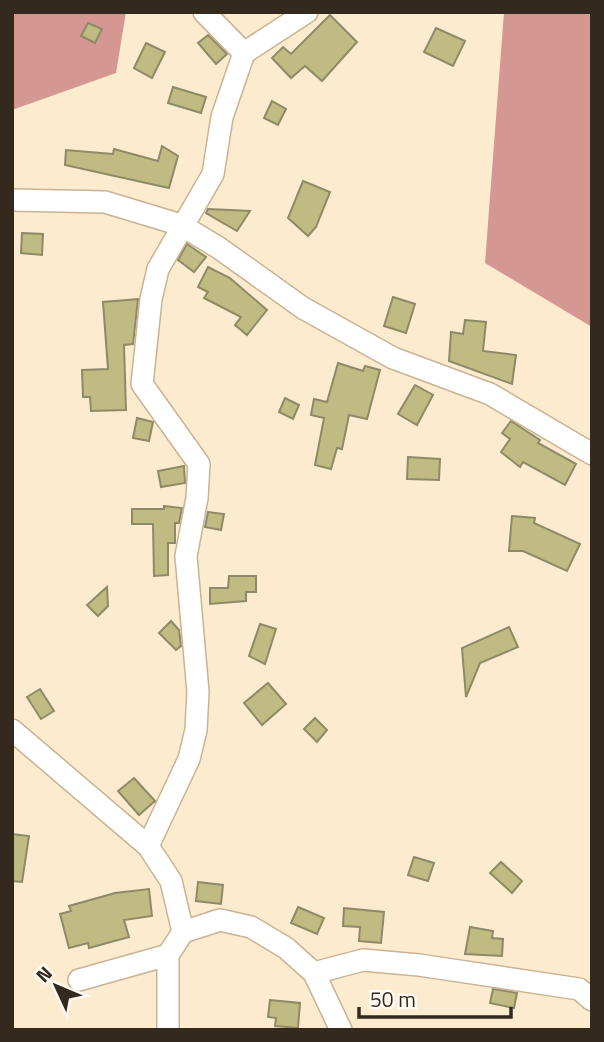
<svg xmlns="http://www.w3.org/2000/svg" width="604" height="1042" font-family="'Titillium Web',sans-serif">
	<rect width="100%" height="100%" fill="#fdebd0"/>
	<g fill="#d59792">
		<path d="M12,12H126L116,73L12,110Z"/>
		<path d="M504,12H592V327L485,263Z"/>
	</g>
	<g fill="#c0bb82" stroke="#8d8a67" stroke-width="2">
		<path d="M330,15L357,42L322,81L305,66L291,78L272,58L283,47L291,54Z"/>
		<path d="M88,23L102,29L95,43L81,36Z"/>
		<path d="M436,28L465,41L453,66L424,52Z"/>
		<path d="M208,35L227,54L216,64L198,43Z"/>
		<path d="M146,43L165,52L152,78L134,68Z"/>
		<path d="M173,87L206,97L201,113L168,103Z"/>
		<path d="M272,101L286,109L278,125L264,118Z"/>
		<path d="M162,146L178,156L169,188L65,165L66,150L113,154L114,149L158,161Z"/>
		<path d="M303,181L330,192L316,227L308,236L288,218Z"/>
		<path d="M208,209L250,211L237,231L206,213Z"/>
		<path d="M22,233L43,234L42,255L21,253Z"/>
		<path d="M187,244L206,257L194,272L178,260Z"/>
		<path d="M208,267L230,278L267,310L247,335L235,325L241,317L204,298L208,292L198,287Z"/>
		<path d="M393,297L415,304L406,333L384,326Z"/>
		<path d="M138,299L133,344L124,345L126,410L91,411L90,397H83L82,370L108,369L103,302Z"/>
		<path d="M465,320L486,322L483,351L516,355L512,384L449,361L451,332L463,334Z"/>
		<path d="M338,363L363,371L365,366L380,370L367,419L349,415L342,449L337,448L331,469L315,465L324,418L311,415L314,399L327,402Z"/>
		<path d="M415,385L433,395L417,425L398,414Z"/>
		<path d="M285,398L299,405L293,419L279,412Z"/>
		<path d="M137,418L153,422L149,441L133,438Z"/>
		<path d="M511,421L540,440L538,443L576,464L565,485L523,462L520,467L501,452L510,439L502,433Z"/>
		<path d="M408,457L440,459L439,480L407,479Z"/>
		<path d="M184,466L185,483L161,487L158,471Z"/>
		<path d="M164,506L182,508L179,523H175V543H168V575L154,576L153,524H132V509H164Z"/>
		<path d="M208,512L224,514L221,530L205,527Z"/>
		<path d="M512,516L535,518L534,523L580,544L567,571L523,551H509Z"/>
		<path d="M229,576H256V592H246V601L210,604V588H228Z"/>
		<path d="M107,587L108,606L98,616L87,605Z"/>
		<path d="M171,621L179,630L181,646L176,650L159,633Z"/>
		<path d="M260,624L276,629L265,664L249,656Z"/>
		<path d="M509,627L518,647L480,663L466,697L462,648Z"/>
		<path d="M268,683L286,704L262,725L244,703Z"/>
		<path d="M40,689L54,711L41,719L27,697Z"/>
		<path d="M315,718L327,730L317,742L304,729Z"/>
		<path d="M134,778L155,801L139,815L118,791Z"/>
		<path d="M12,834L29,836L22,882L12,881Z"/>
		<path d="M414,857L434,863L428,881L408,875Z"/>
		<path d="M501,862L522,881L512,893L490,873Z"/>
		<path d="M198,882L223,885L221,904L196,901Z"/>
		<path d="M149,889L152,916L124,920L129,937L89,948L88,943L69,948L60,914L71,911L69,906L115,893Z"/>
		<path d="M298,907L324,918L317,934L291,923Z"/>
		<path d="M344,908L384,912L381,943L359,941L360,927L343,926Z"/>
		<path d="M470,927L493,931L492,938L503,939L502,956L465,954Z"/>
		<path d="M493,989L517,993L514,1008L490,1003Z"/>
		<path d="M270,1000L300,1003L298,1028L275,1026L276,1018L268,1017Z"/>
	</g>
	<g fill="none" stroke-linecap="round" stroke-linejoin="round">
		<g stroke="#c9b393" stroke-width="24">
			<g id="minor">
				<path d="M244,53L307,12"/>
				<path d="M12,200L105,202L181,225L219,248L303,308L393,358L490,394L592,454"/>
				<path d="M12,730L148,846L171,881L183,932L220,920L251,927L286,948L314,973L341,1030"/>
				<path d="M148,846L189,759L196,730L198,692L186,556L197,498L199,464L142,384L151,299L158,269L213,174L222,117L244,53L204,12"/>
				<path d="M314,973L363,960L419,965L579,989L592,1000"/>
				<path d="M79,980L168,955L183,932"/>
				<path d="M168,1030V955"/>
			</g>
		</g>
		<use href="#minor" stroke="#fff" stroke-width="21"/>
	</g>
	<rect width="604" height="1042" fill="none" stroke="#332a1d" stroke-width="28"/>
	<g transform="translate(56 986) rotate(314)" stroke="#fffaf3" stroke-width="5" paint-order="stroke">
	<path d="M0-5L12 26L0 18L-12 26Z" fill="#332a1d"/>
	<text y="-10" font-size="19" font-weight="bold" text-anchor="middle" fill="#332a1d">N</text>
	</g>
	<path d="M359 1007v10h152v-10" fill="none" stroke="#332a1d" stroke-width="3.5"/>
	<text x="370" y="1007" font-size="21" fill="#332a1d" stroke="#fffaf3" stroke-width="5" paint-order="stroke">50 m</text>
</svg>
